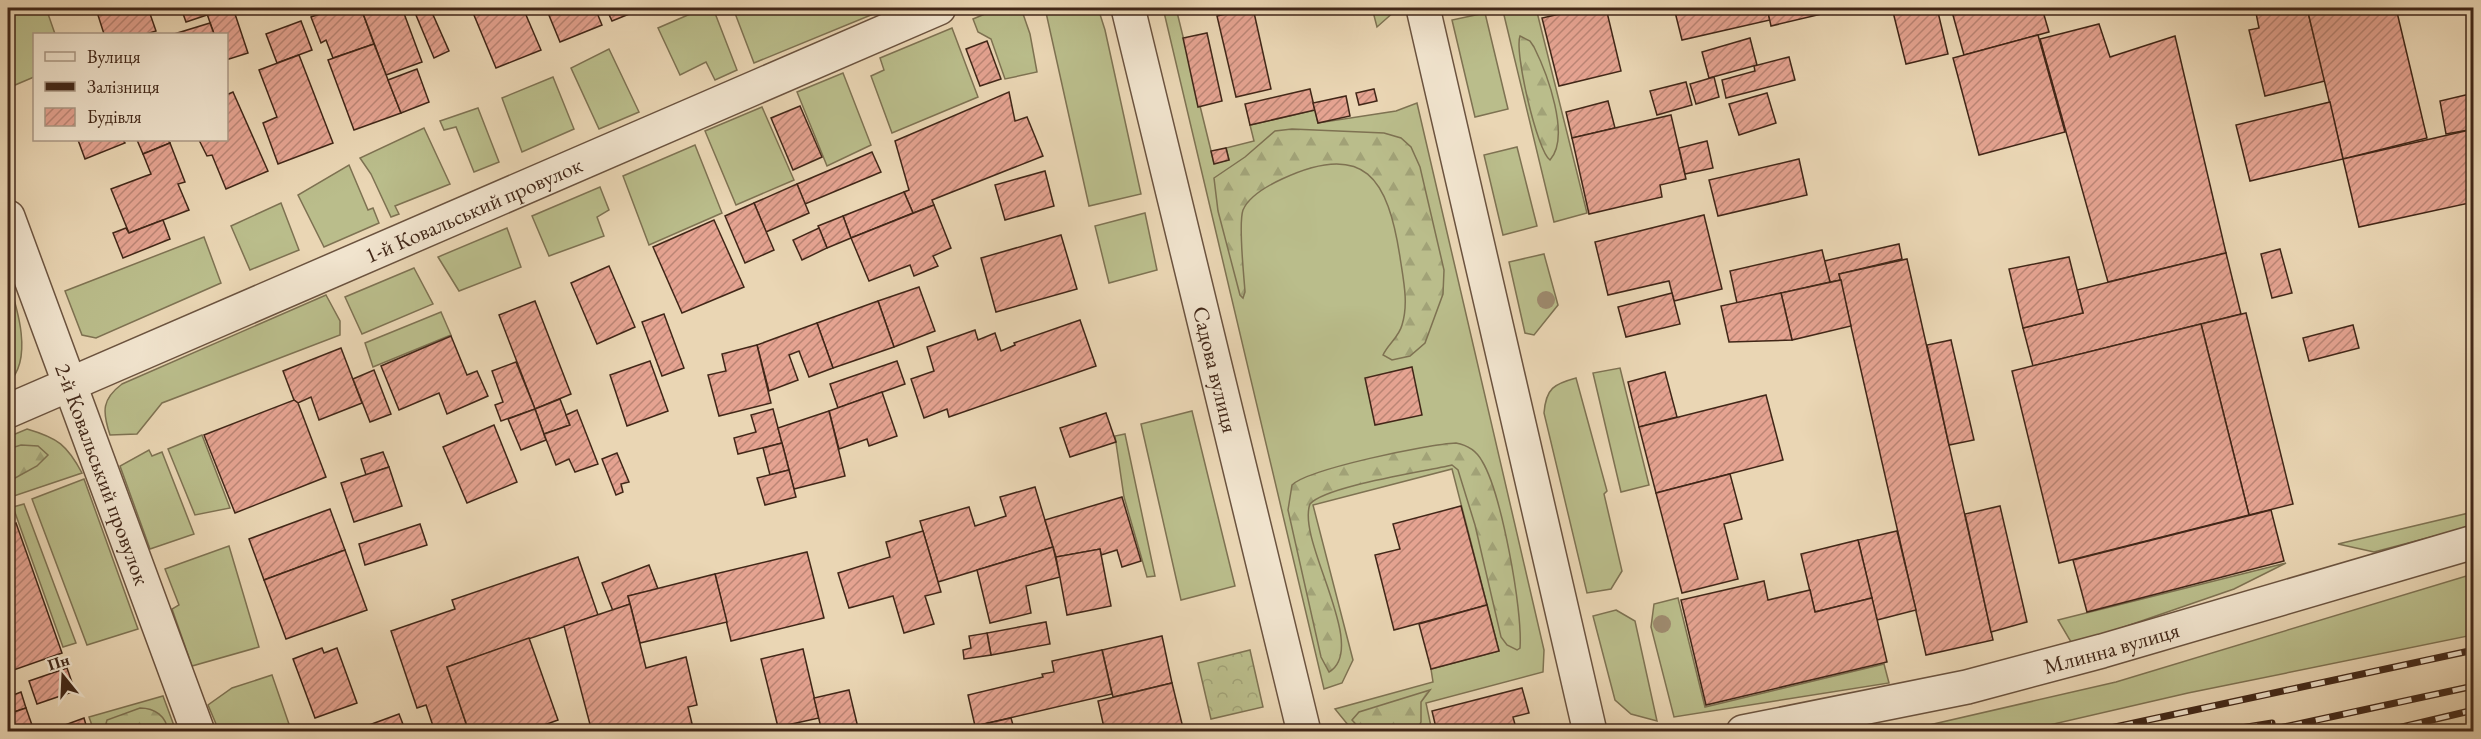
<svg xmlns="http://www.w3.org/2000/svg" width="2481" height="739" font-family="'EB Garamond',serif">
	<defs>
		<pattern id="forest-firs" width="22" height="20" patternUnits="userSpaceOnUse" patternTransform="scale(1.5)"><rect width="22" height="20" fill="#babd8b"/><path d="M5 1l3.5 6h-7zM16 11l3.5 6h-7z" fill="#a1a277"/></pattern>
		<pattern id="park-crowns" width="20" height="18" patternUnits="userSpaceOnUse" patternTransform="scale(1.5)"><rect width="20" height="18" fill="#babd8b"/><path d="M2 6a3 3 0 1 1 6 0M12 15a3 3 0 1 1 6 0" fill="none" stroke="#a1a277"/></pattern>
		<pattern id="building-hatch" width="6" height="6" patternUnits="userSpaceOnUse" patternTransform="scale(1.5)"><rect width="6" height="6" fill="#e5a391"/><path d="M-1 1l2-2M0 6l6-6M5 7l2-2" fill="none" stroke="#bb8575"/></pattern>
	</defs>
	<rect width="100%" height="100%" fill="#ead6b4"/>
	<filter id="stains"><feTurbulence type="fractalNoise" baseFrequency=".00333" numOctaves="4"/><feColorMatrix values="0 0 0 0 .2 0 0 0 0 .09 0 0 0 0 .02 0 0 0 .5 -.17"/></filter>
	<radialGradient id="worn" r=".72"><stop offset=".6" stop-color="#630" stop-opacity="0"/><stop offset="1" stop-color="#630" stop-opacity=".3"/></radialGradient>
	<g fill="#babd8b" stroke="#7e7252" stroke-width="1.5">
		<path d="M8,8H46L55,34H34V77L8,88Z"/>
		<path d="M704,8H713L737,70L715,80L706,62L680,75L658,28Z"/>
		<path d="M733,8H888L754,63Z"/>
		<path d="M999,8H1021L1030,34L1037,72L1005,79L991,39L978,32L973,19Z"/>
		<path d="M1045,8H1098L1105,30L1141,194L1089,206Z"/>
		<path d="M1163,8H1176L1214,163L1229,160L1226,148L1254,141L1250,125L1315,110L1318,123L1396,111L1417,103L1544,650L1543,672L1426,703L1432,731H1353L1335,709L1433,682L1431,669L1499,651L1452,469L1313,505L1353,660L1342,683L1324,689Z"/>
		<path d="M1372,8H1395V11L1377,27Z"/>
		<path d="M1518,8H1536L1587,213L1554,222L1503,11Z"/>
		<path d="M1485,13L1508,109L1475,117L1452,20Z"/>
		<path d="M952,28L978,97L892,133L871,76L884,70L880,58Z"/>
		<path d="M609,49L639,112L599,129L571,68Z"/>
		<path d="M843,73L871,145L827,166L797,92Z"/>
		<path d="M553,77L574,129L522,152L502,98Z"/>
		<path d="M762,107L794,180L736,205L705,131Z"/>
		<path d="M478,108L499,162L474,172L456,127L444,130L440,121Z"/>
		<path d="M424,128L450,184L395,206L399,214L391,217L371,174L360,158Z"/>
		<path d="M695,145L722,213L649,245L623,176Z"/>
		<path d="M1517,147L1537,226L1503,235L1484,155Z"/>
		<path d="M349,165L368,210L373,208L379,223L324,247L298,195Z"/>
		<path d="M600,187L609,210L597,217L604,236L549,256L532,216Z"/>
		<path d="M281,203L299,250L250,270L231,226Z"/>
		<path d="M1145,213L1157,270L1109,283L1095,226Z"/>
		<path d="M507,228L521,267L459,291L438,257Z"/>
		<path d="M204,237L221,283L96,338L82,335L65,291Z"/>
		<path d="M1544,254L1558,305L1534,335L1525,333L1509,262Z"/>
		<path d="M414,268L433,304L362,334L345,297Z"/>
		<path d="M8,280C17,307 34,360 8,383Z"/>
		<path d="M326,295L340,321V335L162,403L137,434L110,435C102,411 102,399 122,384Z"/>
		<path d="M441,312L451,335L373,367L365,343Z"/>
		<path d="M1620,368L1649,485L1621,492L1593,373Z"/>
		<path d="M1576,378L1607,491L1604,494L1622,571L1611,589L1587,593L1544,413C1546,388 1554,384 1576,378Z"/>
		<path d="M1192,411L1235,586L1181,600L1141,424Z"/>
		<path d="M27,429C58,438 67,445 82,473L8,498V437Z"/>
		<path d="M1125,434L1155,576L1147,577L1124,497L1115,436Z"/>
		<path d="M202,435L230,508L195,515L168,449Z"/>
		<path d="M149,450L152,456L162,452L194,534L150,549L120,466Z"/>
		<path d="M84,479L138,629L87,645L32,499Z"/>
		<path d="M24,504L76,643L63,647L13,507Z"/>
		<path d="M2473,512V526L2374,552L2338,544Z"/>
		<path d="M229,546L259,647L192,666L172,609L179,605L165,569Z"/>
		<path d="M2286,563L2234,589L2095,637L2071,642L2058,620Z"/>
		<path d="M2473,574V635L2188,693L2023,731H1903L2116,682Z"/>
		<path d="M1678,598L1705,707L1884,664L1889,683L1674,717L1651,627L1654,604Z"/>
		<path d="M1616,610L1635,621L1657,721L1631,714L1615,700L1593,616Z"/>
		<path d="M272,675L290,727L277,731H219L208,705L232,688Z"/>
		<path d="M163,696L176,731H94L89,717Z"/>
	</g>
	<g fill="url(#forest-firs)" stroke="#7e7252" stroke-width="1.5">
		<path d="M1520,36L1530,41L1534,47C1547,73 1571,137 1550,160C1537,151 1514,51 1520,36Z"/>
		<path d="M1292,129L1384,133L1401,138L1411,147L1420,167L1444,270L1443,294L1425,343L1410,356L1392,360L1383,355C1388,344 1399,337 1402,325C1409,303 1403,278 1400,257C1388,179 1365,140 1282,179C1269,185 1249,196 1243,210C1238,224 1244,275 1245,292L1243,298L1240,295L1218,211L1214,178L1245,157L1275,131Z"/>
		<path d="M1456,443C1467,445 1476,450 1482,461C1501,492 1523,610 1520,648L1517,650L1507,645L1501,637L1475,525L1458,470L1452,465C1423,472 1326,486 1310,504C1296,541 1370,648 1329,672L1321,657L1288,510L1292,485C1308,469 1429,444 1456,443Z"/>
		<path d="M21,445L38,446L48,455L37,466L8,482V449Z"/>
		<path d="M1430,690L1421,702V722L1416,731H1362L1352,720L1359,712Z"/>
		<path d="M140,708C155,708 166,716 168,731H104L107,720Z"/>
	</g>
	<path fill="url(#park-crowns)" stroke="#7e7252" stroke-width="1.5" d="M1250,650L1263,707L1211,719L1198,663Z"/>
	<g fill="url(#building-hatch)" stroke="#412718" stroke-width="1.5">
		<path d="M110,8H148L156,31L146,34H104L97,12Z"/>
		<path d="M181,8H205L207,15L186,22Z"/>
		<path d="M205,8H233L248,53L226,60V34H214Z"/>
		<path d="M337,8H361L374,44L333,58L326,40L321,43L311,17Z"/>
		<path d="M361,8H402L422,62L386,75Z"/>
		<path d="M413,8H430L449,51L434,58Z"/>
		<path d="M430,8H449L433,14Z"/>
		<path d="M471,8H523L541,50L496,68Z"/>
		<path d="M546,8H595L602,25L560,42Z"/>
		<path d="M606,8H644L612,21Z"/>
		<path d="M1199,8H1228L1200,14Z"/>
		<path d="M1253,8L1271,89L1236,97L1217,16Z"/>
		<path d="M1355,8H1372L1373,9L1356,13Z"/>
		<path d="M1586,8H1606L1621,71L1559,86L1542,18Z"/>
		<path d="M1674,8H1767L1770,20L1682,40Z"/>
		<path d="M1767,8H1847L1771,26Z"/>
		<path d="M1892,8H1937L1948,54L1906,64Z"/>
		<path d="M1951,8H2042L2049,32L1964,55Z"/>
		<path d="M2255,8H2307L2325,81L2265,96L2249,30L2259,28Z"/>
		<path d="M2307,8H2396L2427,138L2343,159Z"/>
		<path d="M301,21L312,50L277,63L266,34Z"/>
		<path d="M210,23L214,34H174Z"/>
		<path d="M2099,24L2110,57L2175,36L2226,253L2108,282L2040,39Z"/>
		<path d="M1207,33L1222,101L1198,107L1183,38Z"/>
		<path d="M2038,35L2065,132L1979,155L1953,58Z"/>
		<path d="M1750,38L1757,65L1709,78L1702,52Z"/>
		<path d="M987,41L1001,79L980,86L966,49Z"/>
		<path d="M374,44L401,113L354,130L328,60Z"/>
		<path d="M299,55L333,143L278,164L263,123L277,117L259,70Z"/>
		<path d="M1789,57L1795,80L1726,98L1722,80L1755,71L1754,66Z"/>
		<path d="M417,69L429,102L401,113L388,80Z"/>
		<path d="M1714,77L1719,97L1696,104L1690,84Z"/>
		<path d="M1686,82L1692,105L1657,115L1650,91Z"/>
		<path d="M1310,89L1315,110L1250,125L1245,104Z"/>
		<path d="M1374,89L1377,101L1359,105L1356,93Z"/>
		<path d="M233,92L268,171L226,189L212,155L207,156L199,140H226V95Z"/>
		<path d="M1009,92L1015,121L1027,117L1043,156L932,200L934,205L913,213L904,192L909,190L895,141Z"/>
		<path d="M1767,93L1776,123L1739,135L1729,104Z"/>
		<path d="M2474,93V129L2446,134L2440,101Z"/>
		<path d="M1346,96L1350,116L1318,123L1313,103Z"/>
		<path d="M1608,101L1615,128L1572,138L1566,112Z"/>
		<path d="M2330,102L2343,159L2250,181L2236,125Z"/>
		<path d="M800,106L822,157L793,170L771,118Z"/>
		<path d="M1671,115L1686,179L1660,185L1662,197L1589,214L1572,138Z"/>
		<path d="M2474,129V202L2359,227L2343,159Z"/>
		<path d="M78,140H123L125,143L85,159Z"/>
		<path d="M137,140H168L170,143L143,154Z"/>
		<path d="M1707,141L1713,168L1685,174L1679,148Z"/>
		<path d="M170,143L185,182L178,184L189,210L129,233L111,189L151,174L143,154Z"/>
		<path d="M1226,148L1229,160L1214,164L1211,151Z"/>
		<path d="M872,152L881,172L805,204L797,184Z"/>
		<path d="M1799,159L1807,195L1718,216L1709,180Z"/>
		<path d="M1045,171L1054,206L1005,220L995,185Z"/>
		<path d="M797,184L809,213L766,232L754,203Z"/>
		<path d="M904,192L913,213L851,238L843,216Z"/>
		<path d="M754,203L774,250L745,263L725,216Z"/>
		<path d="M934,205L951,248L933,256L938,266L914,276L910,265L869,281L851,238Z"/>
		<path d="M1704,215L1722,289L1674,301L1669,281L1608,295L1595,242Z"/>
		<path d="M843,216L851,238L827,248L818,226Z"/>
		<path d="M163,220L170,239L123,258L113,233L126,228L129,233Z"/>
		<path d="M714,220L744,287L682,313L653,247Z"/>
		<path d="M819,228L827,248L802,260L793,240Z"/>
		<path d="M1061,235L1077,289L996,312L981,258Z"/>
		<path d="M1899,244L1902,259L1839,274L1841,280L1830,282L1824,261Z"/>
		<path d="M2280,249L2292,293L2272,298L2261,254Z"/>
		<path d="M1822,250L1830,282L1737,303L1730,271Z"/>
		<path d="M2226,253L2241,314L2033,366L2023,328L2083,313L2077,290Z"/>
		<path d="M2069,257L2083,313L2023,328L2009,269Z"/>
		<path d="M1907,259L1993,640L1926,655L1839,274Z"/>
		<path d="M609,266L635,327L597,344L571,283Z"/>
		<path d="M1841,280L1851,326L1792,340L1781,293Z"/>
		<path d="M919,287L935,331L894,347L878,301Z"/>
		<path d="M1672,293L1680,324L1626,337L1618,307Z"/>
		<path d="M1781,293L1792,340L1729,342L1721,306Z"/>
		<path d="M535,301L571,394L535,409L499,315Z"/>
		<path d="M878,301L894,347L833,368L817,323Z"/>
		<path d="M2246,313L2293,504L2249,515L2201,324Z"/>
		<path d="M664,314L684,368L662,376L642,322Z"/>
		<path d="M1080,320L1096,366L949,417L947,409L924,418L911,379L934,371L927,347L975,330L978,340L995,333L1001,351L1015,345L1014,343Z"/>
		<path d="M817,323L833,368L809,377L799,351L789,355L798,380L769,391L757,345Z"/>
		<path d="M2201,324L2249,515L2059,563L2012,371Z"/>
		<path d="M2353,325L2359,348L2309,361L2303,338Z"/>
		<path d="M451,336L467,375L477,371L488,396L447,414L439,393L399,410L381,366Z"/>
		<path d="M1951,340L1974,440L1949,445L1927,345Z"/>
		<path d="M757,345L771,403L719,416L708,375L726,371L722,354Z"/>
		<path d="M341,348L362,403L319,420L311,397L298,403L294,400L283,371Z"/>
		<path d="M650,361L668,411L627,426L610,375Z"/>
		<path d="M897,361L905,384L838,408L830,384Z"/>
		<path d="M516,362L535,409L501,421L495,405L503,402L492,371Z"/>
		<path d="M1412,367L1422,415L1375,425L1365,378Z"/>
		<path d="M374,370L391,414L370,422L353,379Z"/>
		<path d="M1665,372L1677,417L1639,427L1628,382Z"/>
		<path d="M882,392L897,436L869,446L867,439L839,449L829,411Z"/>
		<path d="M1766,395L1783,460L1656,493L1639,427Z"/>
		<path d="M560,399L570,425L544,434L535,409Z"/>
		<path d="M294,400L298,403L326,477L235,513L204,435Z"/>
		<path d="M535,409L546,440L521,450L508,419Z"/>
		<path d="M773,409L782,443L738,454L734,438L756,432L751,415Z"/>
		<path d="M577,410L598,464L575,472L569,459L556,465L544,434L570,425L566,415Z"/>
		<path d="M829,411L845,476L794,489L778,428Z"/>
		<path d="M1106,413L1116,442L1070,457L1060,428Z"/>
		<path d="M494,425L517,482L467,503L443,447Z"/>
		<path d="M782,443L789,470L770,475L763,448Z"/>
		<path d="M383,452L389,467L366,475L361,459Z"/>
		<path d="M617,453L629,482L621,484L623,492L616,495L602,459Z"/>
		<path d="M389,467L402,506L354,522L341,483Z"/>
		<path d="M789,470L796,497L765,505L757,478Z"/>
		<path d="M1730,474L1742,519L1724,524L1738,579L1682,593L1656,493Z"/>
		<path d="M1035,487L1053,547L938,582L920,521L969,507L975,526L1006,516L1000,497Z"/>
		<path d="M1122,497L1141,561L1122,567L1117,550L1101,555L1100,549L1056,557L1045,520Z"/>
		<path d="M1461,506L1487,605L1394,630L1375,555L1400,549L1393,524Z"/>
		<path d="M2000,506L2027,622L1991,632L1965,514Z"/>
		<path d="M330,509L345,550L264,580L249,539Z"/>
		<path d="M2271,510L2284,561L2087,612L2073,560Z"/>
		<path d="M16,523L62,653L8,672V527Z"/>
		<path d="M420,524L427,545L365,565L359,544Z"/>
		<path d="M923,531L941,592L925,596L934,624L904,633L893,596L849,608L838,573L890,557L886,542Z"/>
		<path d="M1897,531L1916,610L1877,620L1858,540Z"/>
		<path d="M1858,540L1872,598L1815,612L1801,554Z"/>
		<path d="M1053,547L1060,577L1026,586L1031,613L990,623L977,570Z"/>
		<path d="M1100,549L1111,606L1067,615L1056,557Z"/>
		<path d="M345,550L367,610L286,639L264,580Z"/>
		<path d="M807,552L824,618L731,641L715,574Z"/>
		<path d="M578,557L598,615L447,667L469,732H435L426,705L417,708L391,631L455,609L452,600Z"/>
		<path d="M649,565L658,589L628,596L630,604L613,611L602,583Z"/>
		<path d="M715,574L727,622L640,643L628,596Z"/>
		<path d="M1764,581L1768,600L1810,590L1815,612L1872,598L1887,662L1706,705L1681,600Z"/>
		<path d="M630,604L646,668L686,657L697,705L688,707L694,732H592L564,626Z"/>
		<path d="M1487,605L1499,651L1431,669L1419,624Z"/>
		<path d="M1046,622L1050,644L991,655L987,633Z"/>
		<path d="M987,633L991,655L964,659L963,650L971,648L969,636Z"/>
		<path d="M1162,636L1172,683L1113,697L1102,650Z"/>
		<path d="M529,638L558,720L525,732H469L447,667Z"/>
		<path d="M322,648L324,653L337,648L357,703L315,718L293,659Z"/>
		<path d="M803,649L819,718L778,727L761,659Z"/>
		<path d="M1102,650L1112,694L975,726L968,695L1043,677L1042,674L1054,672L1052,661Z"/>
		<path d="M67,668L75,691L37,704L29,681Z"/>
		<path d="M1172,683L1184,732H1105L1098,701Z"/>
		<path d="M1522,688L1529,713L1513,717L1517,732H1437L1432,711Z"/>
		<path d="M849,690L859,732H822L814,698Z"/>
		<path d="M21,692L26,708L8,714V697Z"/>
		<path d="M26,708L33,728L8,732V714Z"/>
		<path d="M399,714L406,732H350Z"/>
		<path d="M84,718L88,732H46Z"/>
		<path d="M1011,718L1015,732H976L975,726Z"/>
		<path d="M975,726L976,732H952Z"/>
	</g>
	<g fill="none" stroke-linecap="round" stroke-linejoin="round">
		<g stroke="#6b533f" stroke-width="36">
			<g id="street">
				<path id="s1" d="M1128,8L1304,732"/>
				<path d="M1423,8L1590,732"/>
				<path id="s2" d="M8,217L198,732"/>
				<path id="s3" d="M8,411L939,8"/>
				<path id="s4" d="M1743,732L1967,687L2102,651L2474,542"/>
			</g>
		</g>
		<use href="#street" stroke="#f1e4ce" stroke-width="33"/>
		<g stroke="#412718" stroke-width="7">
			<g id="rail">
				<path d="M2092,732L2474,650"/>
				<path d="M2216,732L2272,723"/>
				<path d="M2261,732L2474,686"/>
				<path d="M2381,732L2474,710"/>
			</g>
		</g>
		<use href="#rail" stroke="#f1e4ce" stroke-width="4.5" stroke-dasharray="14" stroke-linecap="butt"/>
	</g>
	<g fill="#9e8a6e">
		<circle cx="1546" cy="300" r="9"/>
		<circle cx="1662" cy="624" r="9"/>
	</g>
	<g text-anchor="middle" stroke-width="6" stroke-linejoin="round" paint-order="stroke">
		<g font-size="22" fill="#412718" stroke="#f1e4ce">
			<text dy="8" stroke="none"><textPath href="#s3" startOffset="507">1-й Ковальський провулок</textPath></text>
			<text dy="8" stroke="none"><textPath href="#s1" startOffset="372">Садова вулиця</textPath></text>
			<text dy="8" stroke="none"><textPath href="#s2" startOffset="274">2-й Ковальський провулок</textPath></text>
			<text dy="8" stroke="none"><textPath href="#s4" startOffset="378">Млинна вулиця</textPath></text>
		</g>
	</g>
	<rect width="2481" height="739" fill="none" stroke="#ead6b4" stroke-width="30"/>
	<rect x="9" y="9" width="2463" height="721" fill="none" stroke="#412718" stroke-width="3"/>
	<rect x="15" y="15" width="2451" height="709" fill="none" stroke="#412718" stroke-width="1.5"/>
	<rect x="33" y="33" width="195" height="108" fill="#f1e4ce" stroke="#ab9885" stroke-width="1.5"/>
	<rect x="45" y="52" width="30" height="9" fill="#f1e4ce" stroke="#ab9885" stroke-width="1.5"/>
	<text x="87" y="63" font-size="18" fill="#412718">Вулиця</text>
	<rect x="45" y="82" width="30" height="9" fill="#412718" stroke="#ab9885" stroke-width="1.5"/>
	<text x="87" y="93" font-size="18" fill="#412718">Залізниця</text>
	<rect x="45" y="108" width="30" height="18" fill="url(#building-hatch)" stroke="#ab9885" stroke-width="1.5"/>
	<text x="87" y="123" font-size="18" fill="#412718">Будівля</text>
	<g transform="translate(63 676) rotate(342)" stroke="#f1e4ce" stroke-width="4.5" paint-order="stroke">
	<path d="M0-4.5L10 22L0 15L-10 22Z" fill="#412718"/>
	<text y="-9" font-size="16" font-weight="bold" text-anchor="middle" fill="#412718">Пн</text>
	</g>
	<rect width="100%" height="100%" filter="url(#stains)"/>
	<rect width="100%" height="100%" fill="url(#worn)"/>
</svg>
